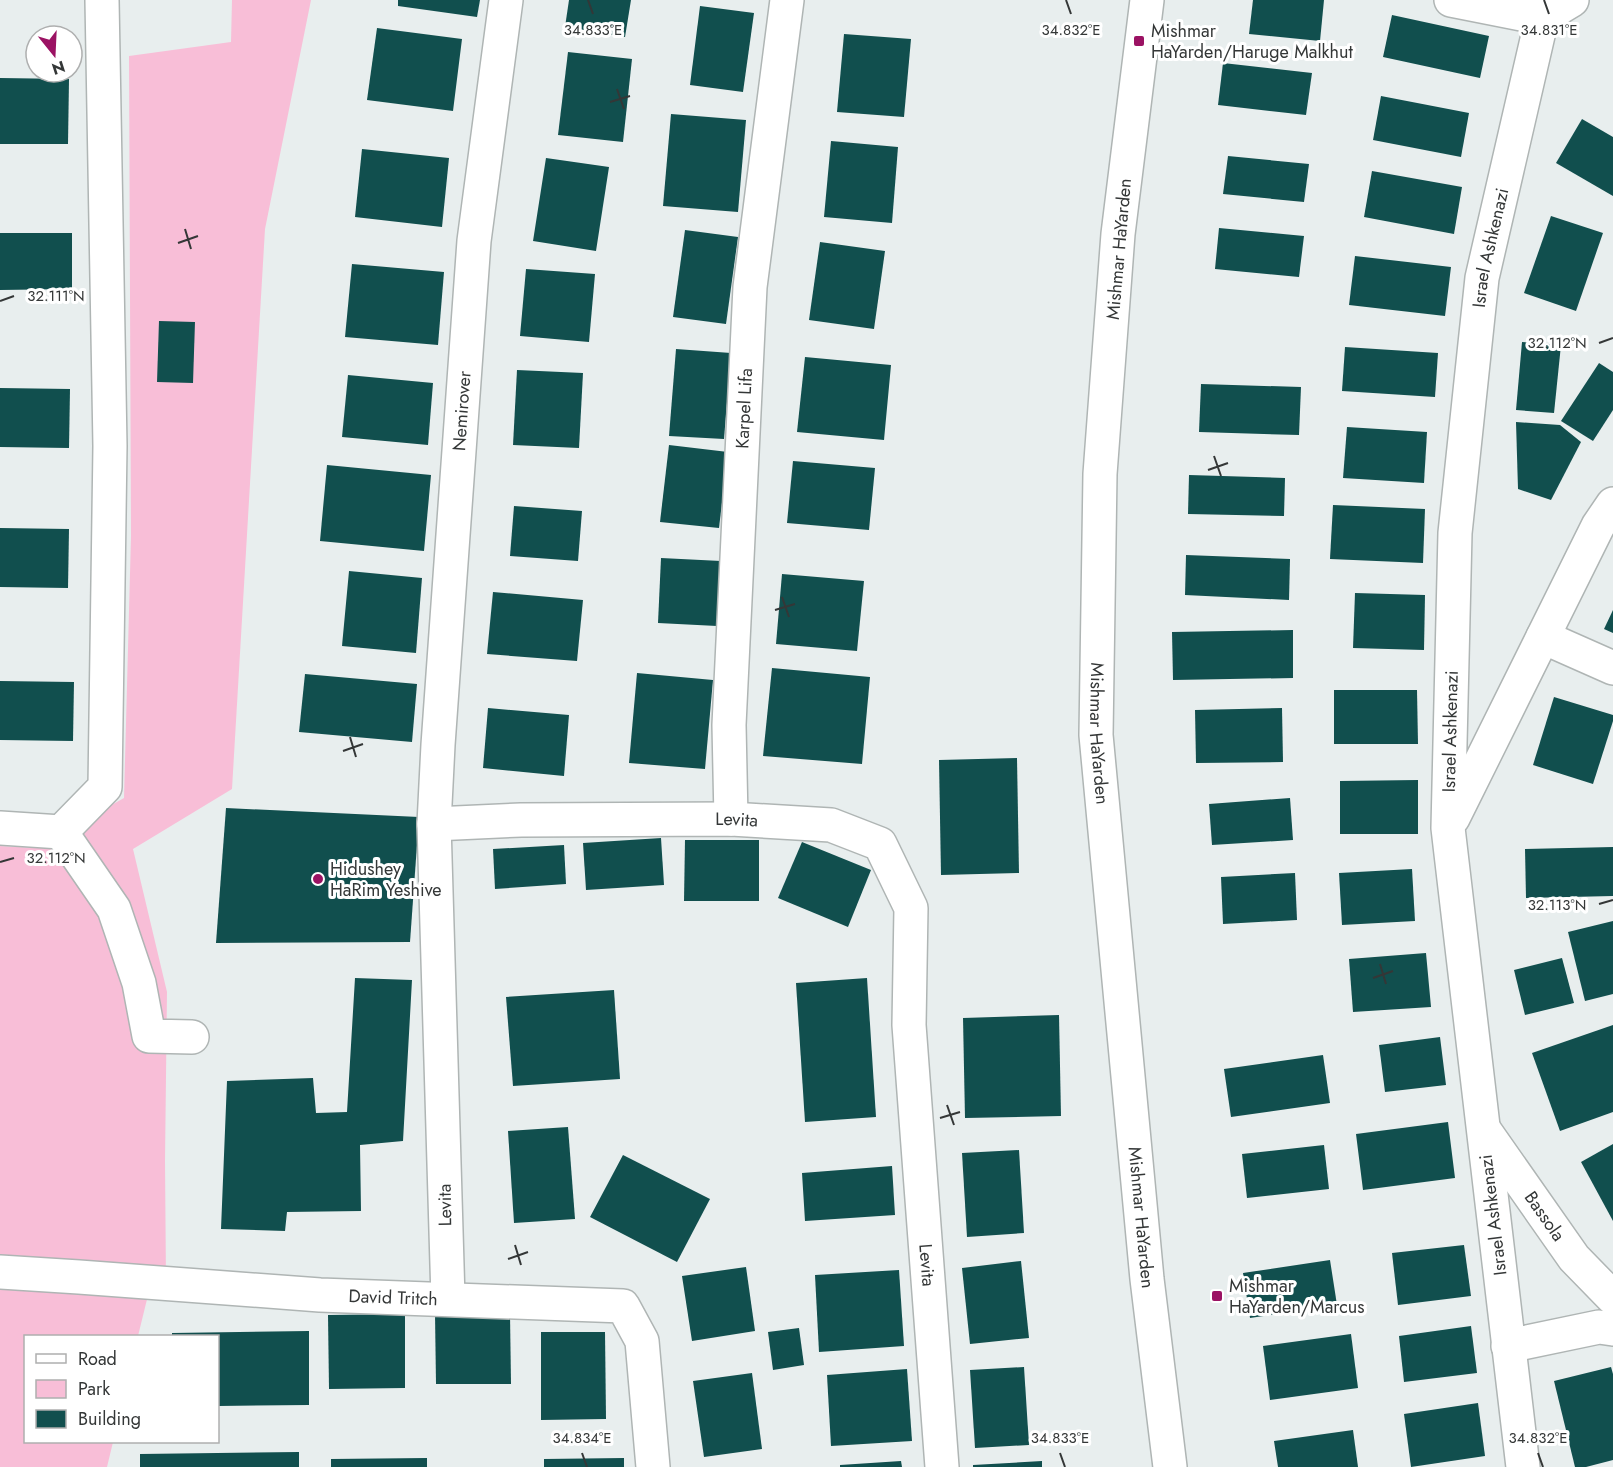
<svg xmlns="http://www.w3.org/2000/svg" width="1613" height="1467" font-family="Jost,sans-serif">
	<rect width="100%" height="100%" fill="#e8eeee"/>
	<path fill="#f8bed7" d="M232,0H311L265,229L232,789L133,849L167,992L165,1161L166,1283H151L138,1336H26V1442H113L107,1467H0V846L35,848L124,798L131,536L129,56L231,42Z"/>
	<g fill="#114f4e">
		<path d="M398,0H480L477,17L398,6Z"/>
		<path d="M569,0H631L625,37L565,27Z"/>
		<path d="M1253,0H1324L1320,41L1249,34Z"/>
		<path d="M700,6L754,13L743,92L690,85Z"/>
		<path d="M1392,15L1489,36L1480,78L1383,57Z"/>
		<path d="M377,28L462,39L453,111L367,100Z"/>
		<path d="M844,34L911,39L904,117L837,112Z"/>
		<path d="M568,52L632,59L623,142L558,135Z"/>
		<path d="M1223,63L1312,73L1306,115L1218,105Z"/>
		<path d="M0,78L69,79L68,144H0Z"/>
		<path d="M1381,96L1469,113L1461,157L1373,140Z"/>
		<path d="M671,114L746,120L738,212L663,206Z"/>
		<path d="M1582,119L1613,137V196L1556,163Z"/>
		<path d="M831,141L898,147L892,223L824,217Z"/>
		<path d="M362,149L449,158L442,227L355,217Z"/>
		<path d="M1228,156L1309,164L1304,202L1223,194Z"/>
		<path d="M546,158L609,167L596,251L533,241Z"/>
		<path d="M1372,171L1462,187L1454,234L1364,217Z"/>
		<path d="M1551,216L1603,233L1576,311L1524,293Z"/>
		<path d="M1219,228L1304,236L1299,277L1215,269Z"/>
		<path d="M685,230L738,237L726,324L673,317Z"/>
		<path d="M0,233H72V289L0,290Z"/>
		<path d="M820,242L885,251L874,329L809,320Z"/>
		<path d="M1355,256L1451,267L1445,316L1349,305Z"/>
		<path d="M352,264L444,272L438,345L345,337Z"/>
		<path d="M526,269L595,274L589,342L520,336Z"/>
		<path d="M159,321L195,322L193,383L157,382Z"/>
		<path d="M1522,342L1561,345L1554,413L1516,410Z"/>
		<path d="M1345,347L1438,353L1435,397L1342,391Z"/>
		<path d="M676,349L731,353L724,439L669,436Z"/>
		<path d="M805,357L891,365L884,440L797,432Z"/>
		<path d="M1599,363L1613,372V410L1593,441L1561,421Z"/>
		<path d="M517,370L583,373L579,448L513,445Z"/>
		<path d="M348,375L433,383L428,445L342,437Z"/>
		<path d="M1201,384L1301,387L1299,435L1199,432Z"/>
		<path d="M0,388L70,389L69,448L0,447Z"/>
		<path d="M1516,422L1560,425L1581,442L1551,500L1518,489Z"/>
		<path d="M1347,427L1427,432L1424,483L1343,478Z"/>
		<path d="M669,445L728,452L719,528L660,522Z"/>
		<path d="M793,461L875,468L869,530L787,523Z"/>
		<path d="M327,465L431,475L424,551L320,541Z"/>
		<path d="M1189,475L1285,478L1284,516L1188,514Z"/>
		<path d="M1333,505L1425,509L1423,563L1330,559Z"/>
		<path d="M514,506L582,511L578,561L510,556Z"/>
		<path d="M0,528L69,529L68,588L0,587Z"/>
		<path d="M1186,555L1290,559L1289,600L1185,595Z"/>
		<path d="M661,558L721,561L717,626L658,623Z"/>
		<path d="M349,571L422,578L416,653L342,646Z"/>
		<path d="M782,574L864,581L857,651L776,644Z"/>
		<path d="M493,592L583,600L577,661L487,654Z"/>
		<path d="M1355,593L1425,595L1424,650L1353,648Z"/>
		<path d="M1613,610V633L1604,629Z"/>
		<path d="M1293,630V678L1173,680L1172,632Z"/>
		<path d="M772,668L870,677L862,764L763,756Z"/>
		<path d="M637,673L713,680L705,769L629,763Z"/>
		<path d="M305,674L417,684L412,742L299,732Z"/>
		<path d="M0,681L74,682L73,741L0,740Z"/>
		<path d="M1334,690H1417L1418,744H1334Z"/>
		<path d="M1554,697L1613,715V721L1593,784L1533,765Z"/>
		<path d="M488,708L569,715L564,776L483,768Z"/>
		<path d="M1282,708L1283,762L1196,763L1195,710Z"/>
		<path d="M1017,758L1019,873L941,875L939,760Z"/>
		<path d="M1418,780V834H1340V781Z"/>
		<path d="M1290,798L1293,840L1212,845L1209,804Z"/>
		<path d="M226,808L419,817L410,942L216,943Z"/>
		<path d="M661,838L664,885L586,890L583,843Z"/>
		<path d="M685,840H759V901H684Z"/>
		<path d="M802,842L871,870L848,927L778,898Z"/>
		<path d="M564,845L566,884L495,889L493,849Z"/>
		<path d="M1613,847V896L1526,898L1525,849Z"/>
		<path d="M1412,869L1415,921L1342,925L1339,873Z"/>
		<path d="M1295,873L1297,920L1223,924L1221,877Z"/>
		<path d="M1613,921V994L1585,1001L1568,932Z"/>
		<path d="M1426,953L1431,1007L1353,1012L1349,959Z"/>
		<path d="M1562,958L1574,1003L1525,1015L1514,970Z"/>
		<path d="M355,978L412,980L403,1141L360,1145L361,1211L287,1212L285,1231L221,1229L227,1081L313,1078L316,1113L347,1112Z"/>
		<path d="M867,978L876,1117L805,1122L796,983Z"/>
		<path d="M614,990L620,1079L513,1086L506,997Z"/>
		<path d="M1059,1015L1061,1116L965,1118L963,1018Z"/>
		<path d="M1613,1025V1112L1560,1131L1532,1053Z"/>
		<path d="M1440,1037L1446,1085L1385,1092L1379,1045Z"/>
		<path d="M1323,1055L1330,1103L1231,1117L1224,1069Z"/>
		<path d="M1448,1122L1455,1178L1363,1190L1356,1134Z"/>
		<path d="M568,1127L575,1219L514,1223L508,1131Z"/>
		<path d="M1613,1144V1221L1581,1162Z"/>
		<path d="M1324,1145L1329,1189L1247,1198L1242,1154Z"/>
		<path d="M1019,1150L1024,1233L967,1237L962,1153Z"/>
		<path d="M623,1155L710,1199L677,1262L590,1217Z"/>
		<path d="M892,1166L895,1215L805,1221L802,1173Z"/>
		<path d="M1464,1245L1471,1296L1398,1305L1392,1253Z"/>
		<path d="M1330,1260L1337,1305L1250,1318L1243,1273Z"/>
		<path d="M1021,1261L1029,1338L970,1344L962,1268Z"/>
		<path d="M746,1267L755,1331L692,1341L682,1276Z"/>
		<path d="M899,1270L904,1346L819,1352L815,1275Z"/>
		<path d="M405,1314V1388L329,1389L328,1315Z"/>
		<path d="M435,1314H510L511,1384H436Z"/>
		<path d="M1471,1326L1477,1373L1404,1382L1399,1336Z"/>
		<path d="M799,1328L804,1365L773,1370L768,1332Z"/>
		<path d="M309,1331V1405L218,1406V1336H172V1333Z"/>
		<path d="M541,1332H605L606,1419L541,1420Z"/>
		<path d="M1351,1334L1358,1388L1270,1400L1263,1346Z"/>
		<path d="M1024,1367L1029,1445L975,1448L970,1370Z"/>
		<path d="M1611,1367L1613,1374V1460L1586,1467H1575L1554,1381Z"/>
		<path d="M907,1369L912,1441L831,1446L827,1375Z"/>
		<path d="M752,1373L762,1449L704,1457L693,1381Z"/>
		<path d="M1478,1403L1485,1456L1411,1467L1404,1414Z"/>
		<path d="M1353,1430L1358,1467H1278L1274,1441Z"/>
		<path d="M299,1452V1467H140V1454Z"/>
		<path d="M427,1458V1467H331V1459Z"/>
		<path d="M624,1458V1467H544V1459Z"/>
		<path d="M901,1461L902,1467H840V1465Z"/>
		<path d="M1042,1461V1467H973V1465Z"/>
	</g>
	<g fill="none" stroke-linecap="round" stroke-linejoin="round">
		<g stroke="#afb5b4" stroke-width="36">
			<g id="minor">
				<path id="s1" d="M1147,0L1118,234L1100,474L1096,735L1147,1279L1170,1467"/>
				<path d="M1451,0L1542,18"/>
				<path d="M1542,18L1572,0"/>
				<path d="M1543,637L1613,668"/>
				<path d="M1453,818L1598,526L1613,504"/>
				<path id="s2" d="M731,819L729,725L750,287L787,0"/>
				<path id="s3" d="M434,824L438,745L474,241L506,0"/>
				<path d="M0,828L61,832L105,787L110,446L102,0"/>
				<path d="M61,832L114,909L139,983L149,1036L192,1037"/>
				<path id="s4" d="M1485,1131L1574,1258L1613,1298"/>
				<path id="s5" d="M0,1272L79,1277L320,1295L623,1306L642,1341L653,1467"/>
				<path id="s6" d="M448,1299L434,824L521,820L731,819L831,825L880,844L911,908L909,1025L942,1467"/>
				<path d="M1508,1346L1599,1327L1613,1329"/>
				<path id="s7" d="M1523,1467L1448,828L1455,533L1482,278L1542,18L1538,0"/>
			</g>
		</g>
		<use href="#minor" stroke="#fff" stroke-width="33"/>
	</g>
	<path fill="none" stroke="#343737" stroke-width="2" d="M588,0L593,14M1066,0L1071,14M1544,0L1549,14M617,89L624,109M610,102L630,96M185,229L191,249M178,243L198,236M0,301L14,296M1599,343L1613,338M1214,456L1221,476M1208,470L1228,463M782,597L789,617M775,610L795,604M350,737L356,757M343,751L363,744M0,862L14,858M1599,904L1613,900M1380,964L1386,984M1373,978L1393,971M947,1105L954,1125M940,1118L960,1112M515,1245L521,1265M508,1259L528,1252M582,1453L587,1467M1060,1453L1065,1467M1538,1453L1543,1467"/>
	<g fill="#9b1263" stroke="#fff" stroke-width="2">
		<rect x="1133" y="35" width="12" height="12" rx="3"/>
		<circle cx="318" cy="879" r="6"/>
		<rect x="1211" y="1290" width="12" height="12" rx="3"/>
	</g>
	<g text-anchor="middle" stroke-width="6" stroke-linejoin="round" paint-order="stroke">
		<g font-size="18" fill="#343737" stroke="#fff" text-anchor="start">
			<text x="1151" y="37">Mishmar<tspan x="1151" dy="21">HaYarden/Haruge Malkhut</tspan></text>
			<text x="330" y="875">Hidushey<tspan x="330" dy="21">HaRim Yeshive</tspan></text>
			<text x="1229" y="1292">Mishmar<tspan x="1229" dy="21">HaYarden/Marcus</tspan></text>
		</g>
		<g font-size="18" fill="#343737" stroke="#fff">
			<text dy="6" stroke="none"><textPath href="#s7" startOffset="1226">Israel Ashkenazi</textPath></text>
			<text transform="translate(1119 249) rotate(-85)" y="6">Mishmar HaYarden</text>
			<text dy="6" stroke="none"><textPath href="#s2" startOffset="411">Karpel Lifa</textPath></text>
			<text dy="6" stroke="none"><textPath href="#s3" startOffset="414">Nemirover</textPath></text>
			<text dy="6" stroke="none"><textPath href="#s7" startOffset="740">Israel Ashkenazi</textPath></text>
			<text dy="6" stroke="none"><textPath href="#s1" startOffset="736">Mishmar HaYarden</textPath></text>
			<text dy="6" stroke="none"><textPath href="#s6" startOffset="778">Levita</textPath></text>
			<text transform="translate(445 1205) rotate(-91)" y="6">Levita</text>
			<text transform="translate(1493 1215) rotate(-97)" y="6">Israel Ashkenazi</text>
			<text dy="6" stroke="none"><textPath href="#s4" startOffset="104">Bassola</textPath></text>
			<text dy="6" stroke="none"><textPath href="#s1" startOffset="1222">Mishmar HaYarden</textPath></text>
			<text dy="6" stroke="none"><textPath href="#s6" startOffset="1354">Levita</textPath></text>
			<text dy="6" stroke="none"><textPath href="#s5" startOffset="394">David Tritch</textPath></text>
		</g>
	</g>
	<g font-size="15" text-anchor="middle" fill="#343737" stroke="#fff" stroke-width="6" stroke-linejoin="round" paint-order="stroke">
		<text x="593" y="35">34.833°E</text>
		<text x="1071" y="35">34.832°E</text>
		<text x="1549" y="35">34.831°E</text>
		<text x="56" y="301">32.111°N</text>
		<text x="1557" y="348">32.112°N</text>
		<text x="56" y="863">32.112°N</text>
		<text x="1557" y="910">32.113°N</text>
		<text x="582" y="1443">34.834°E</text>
		<text x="1060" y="1443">34.833°E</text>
		<text x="1538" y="1443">34.832°E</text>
	</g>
	<rect x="24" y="1335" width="195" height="108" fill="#ffffff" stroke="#aeafaf" stroke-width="1.5"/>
	<rect x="36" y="1354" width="30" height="9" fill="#ffffff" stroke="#aeafaf" stroke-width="1.5"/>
	<text x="78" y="1365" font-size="18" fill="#343737">Road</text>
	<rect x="36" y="1380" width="30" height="18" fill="#f8bed7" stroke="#aeafaf" stroke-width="1.5"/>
	<text x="78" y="1395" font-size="18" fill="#343737">Park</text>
	<rect x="36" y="1410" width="30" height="18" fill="#114f4e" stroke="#aeafaf" stroke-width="1.5"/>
	<text x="78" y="1425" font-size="18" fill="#343737">Building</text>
	<g transform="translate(54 54) rotate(162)"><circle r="28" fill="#ffffff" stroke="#aeafaf" stroke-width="1.5"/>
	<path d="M0-4.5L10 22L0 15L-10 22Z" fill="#9b1263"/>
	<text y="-9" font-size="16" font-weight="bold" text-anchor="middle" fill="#343737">N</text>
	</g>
</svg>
